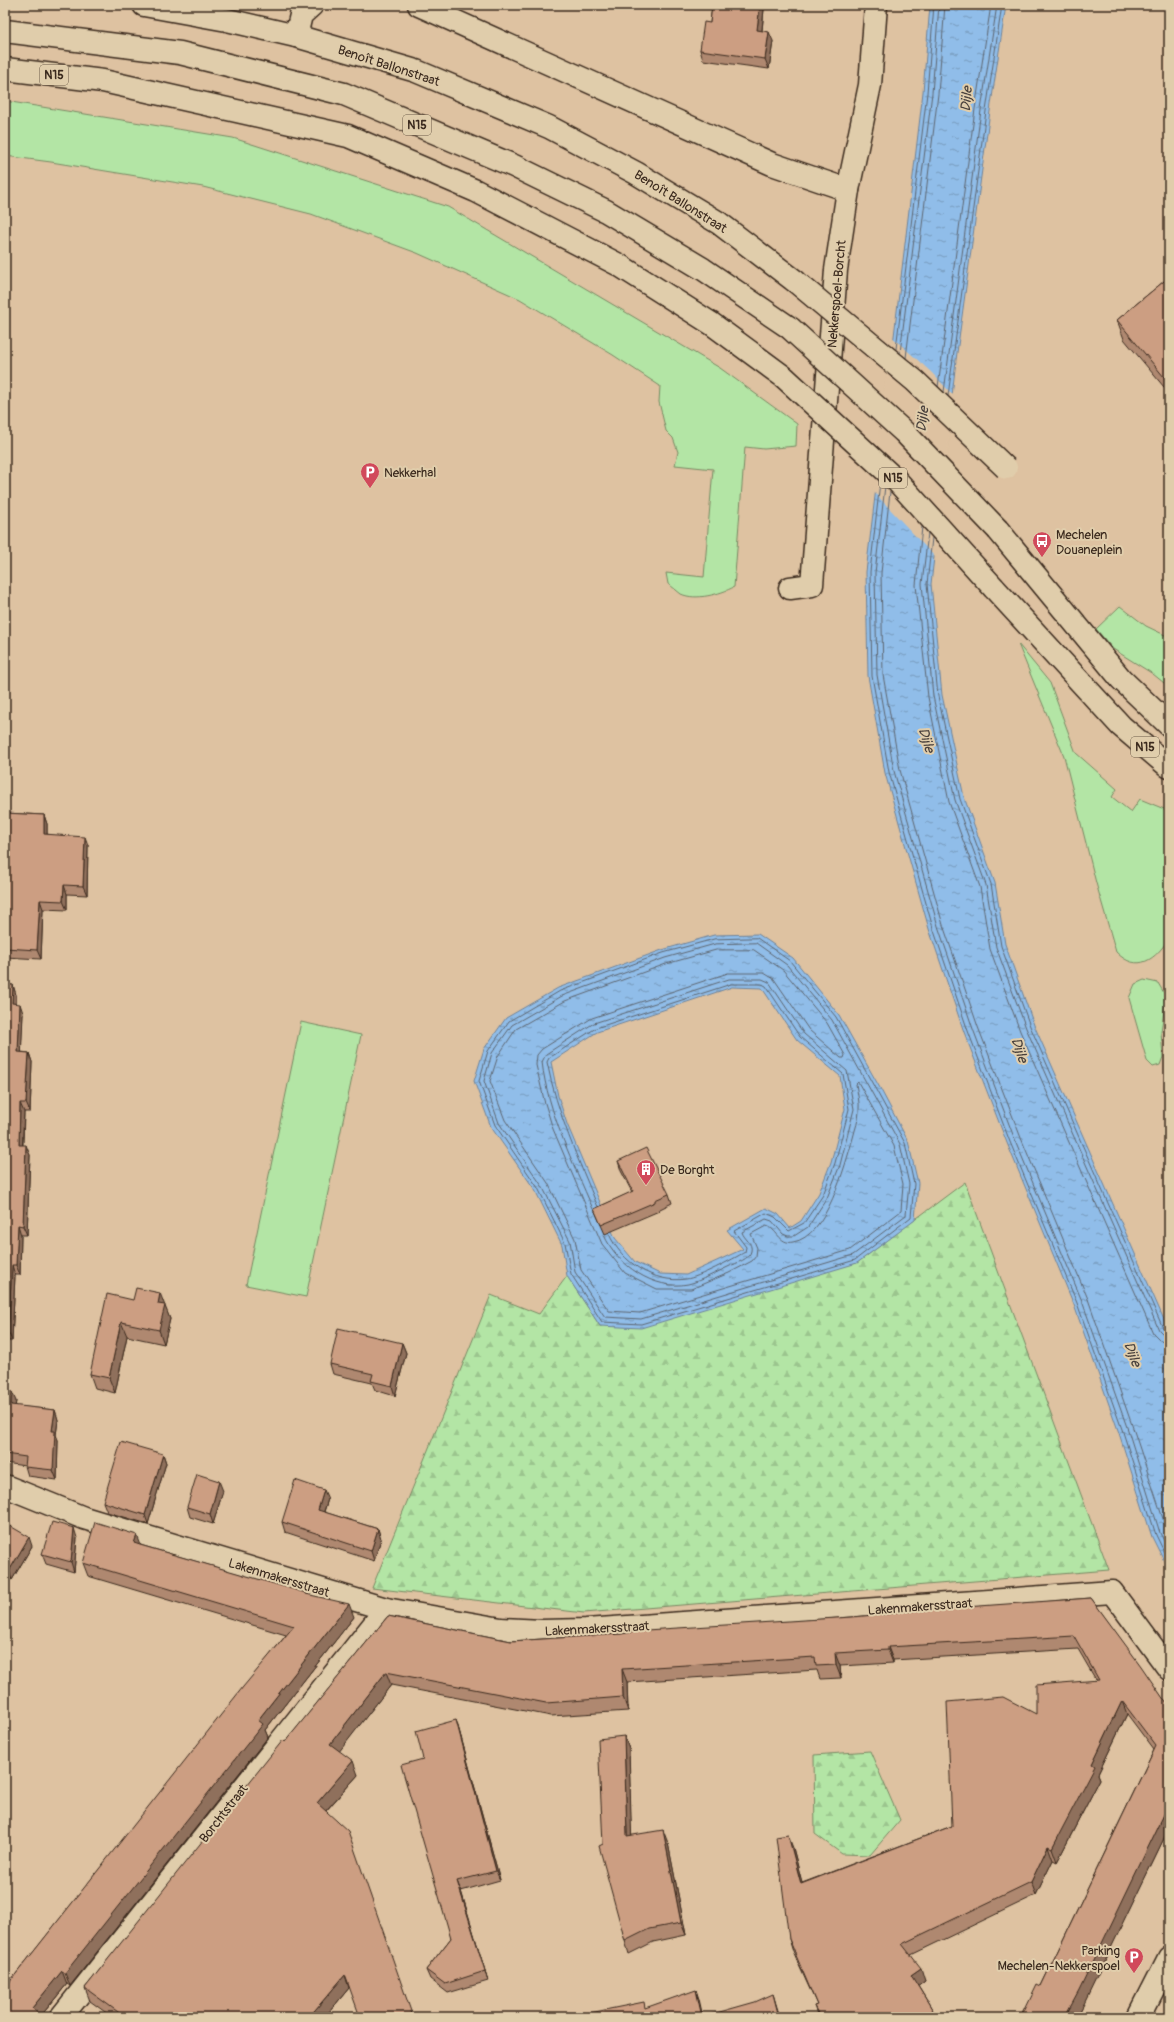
<svg xmlns="http://www.w3.org/2000/svg" width="1174" height="2022" font-family="Pangolin,sans-serif">
	<defs>
		<pattern id="forest-firs" width="22" height="20" patternUnits="userSpaceOnUse"><rect width="22" height="20" fill="#b3e5a5"/><path d="M5 1l3.5 6h-7zM16 11l3.5 6h-7z" fill="#9bc58e"/></pattern>
		<pattern id="water-ripples" width="26" height="14" patternUnits="userSpaceOnUse"><rect width="26" height="14" fill="#90bde9"/><path d="M2 4q2-2 4 0t4 0M15 11q2-2 4 0t4 0" fill="none" stroke="#779abc"/></pattern>
	</defs>
	<rect width="100%" height="100%" fill="#dec2a1"/>
	<filter id="ink" filterUnits="userSpaceOnUse"><feTurbulence type="fractalNoise" baseFrequency=".025" numOctaves="2"/><feDisplacementMap in="SourceGraphic" scale="8" xChannelSelector="R" yChannelSelector="G"/><feConvolveMatrix kernelMatrix="1 2 1 2 8 2 1 2 1" color-interpolation-filters="sRGB"/></filter>
	<g filter="url(#ink)">
		<g fill="#b3e5a5" stroke="#778862">
			<path d="M5,101L233,138L448,207L720,368L797,424L796,446L764,449L745,447L734,587C720,594 696,601 681,594C677,591 673,587 668,584L666,573L704,577L713,469L675,465L678,452L673,438L666,431L659,402L660,386L613,355L520,299L417,253L311,214L203,187L51,162L5,156Z"/>
			<path d="M1120,606L1146,626L1169,637V687L1153,674L1113,649L1096,629Z"/>
			<path d="M1018,644L1050,683L1076,753L1117,789L1112,797L1131,812L1140,799L1169,811V938C1156,959 1138,974 1116,952L1096,883L1064,756Z"/>
			<path d="M1144,980L1158,983L1164,993L1165,1003L1161,1032L1163,1057L1160,1065L1153,1067L1147,1061L1129,998L1135,984Z"/>
			<path d="M301,1022L361,1035L306,1297L246,1285Z"/>
		</g>
		<g fill="url(#forest-firs)" stroke="#778862">
			<path d="M965,1182L1109,1570L584,1613L372,1588L491,1295L539,1314L567,1276L600,1326L857,1263Z"/>
			<path d="M870,1751L900,1820L870,1855L842,1854L815,1834L814,1755Z"/>
		</g>
		<g fill="url(#water-ripples)" stroke="#6e8298" fill-rule="evenodd">
			<path d="M930,5H1006L990,111L956,360L931,584L942,695L964,797L995,883L1005,944L1034,1025L1169,1331V1571L1152,1537L1119,1433L1074,1305L1007,1143L964,1032L929,929L885,773L868,676L866,572L923,92Z"/>
			<path d="M758,934L793,958L839,1015L880,1088L908,1141L918,1183L915,1220L857,1263L641,1328L600,1326L567,1276L562,1245L535,1190L491,1127L474,1081L484,1049L506,1018L558,988L662,950L714,935ZM732,987L762,988L797,1040L840,1076L845,1109L831,1162L819,1193L801,1221L790,1228L778,1214L766,1208L727,1230L743,1249L686,1275L660,1274L635,1262L615,1238L567,1124L558,1096L551,1062L597,1032Z"/>
		</g>
		<path fill="#dec2a1" d="M891,336L931,372L954,396L936,558L873,491Z"/>
		<g fill="none" stroke-linecap="round" stroke-linejoin="round">
			<g stroke="#5d656f" stroke-width="1">
				<path d="M896,349L927,93L934,5"/>
				<path d="M900,353L932,93L939,5"/>
				<path d="M906,358L938,94L945,5"/>
				<path d="M938,387L975,109L991,5"/>
				<path d="M944,392L981,110L997,5"/>
				<path d="M948,396L986,111L1002,5"/>
				<path d="M880,482L870,572L872,676L889,772L933,928L968,1031L1010,1142L1077,1303L1123,1432L1156,1535L1169,1562"/>
				<path d="M885,486L875,573L877,675L894,771L938,926L973,1029L1015,1140L1082,1301L1128,1430L1160,1533L1169,1551"/>
				<path d="M890,492L881,573L883,675L900,770L943,925L978,1027L1021,1138L1088,1299L1133,1428L1169,1537"/>
				<path d="M922,527L916,585L928,697L949,802L980,887L990,949L1020,1031L1153,1333L1160,1340L1169,1342"/>
				<path d="M928,533L922,584L933,696L955,800L986,885L996,947L1026,1028L1159,1330L1163,1334L1169,1336"/>
				<path d="M932,538L927,584L938,696L960,799L991,884L1001,946L1030,1026L1163,1328L1169,1331"/>
				<path d="M757,938L790,961L836,1017L876,1090L905,1143L914,1184L911,1217L855,1260L641,1324L602,1322L571,1274L565,1243L538,1188L495,1125L479,1081L488,1051L509,1021L560,991L663,953L714,939Z"/>
				<path d="M756,943L787,965L832,1020L900,1144L909,1184L906,1215L853,1255L641,1319L605,1317L575,1272L570,1241L542,1186L499,1123L484,1081L492,1053L512,1025L562,996L665,958L715,944Z"/>
				<path d="M754,950L783,970L827,1023L845,1055L844,1058H841L809,1030L774,979L764,973H728L592,1018L542,1049L537,1055L536,1065L544,1100L553,1129L602,1244L625,1273L657,1289H691L729,1273L752,1261L756,1256L757,1248L751,1234L766,1226C777,1228 779,1245 793,1242C827,1237 845,1165 853,1138C855,1129 859,1120 859,1111C860,1102 857,1092 856,1084L858,1082L894,1146L903,1184L901,1211L850,1250L640,1313L609,1311L581,1270L575,1239L548,1183L505,1120L490,1081L498,1056L516,1029L565,1001L666,964L716,950Z"/>
				<path d="M598,1207C578,1159 557,1113 547,1062L549,1058L596,1028L731,984H762L766,986L800,1037L843,1074L849,1109L835,1163L823,1195L804,1223L789,1231L775,1217L766,1213L734,1231L746,1247L745,1252C733,1259 698,1278 686,1279C654,1284 621,1262 609,1234"/>
				<path d="M593,1209C573,1162 548,1113 542,1062L546,1054L594,1023L729,979H762L769,982L804,1034L847,1071L854,1109L840,1165L827,1198L808,1227L794,1236H788L783,1234L772,1221L766,1219L742,1232C744,1239 753,1243 751,1251C750,1259 736,1263 730,1266C717,1272 701,1281 688,1284C654,1291 617,1265 604,1235"/>
			</g>
			<g stroke="#3b2a1e" stroke-width="25">
				<g id="minor">
					<path d="M419,5L772,164L848,190"/>
					<path d="M296,36L301,15L312,5"/>
					<path d="M790,588L812,585L836,270L848,190L870,85L876,5"/>
					<path d="M5,1486L84,1518L386,1609L501,1629L542,1631L586,1630L1112,1592L1169,1669"/>
					<path d="M61,2017L386,1609"/>
					<path d="M1139,2017L1169,1958"/>
				</g>
			</g>
			<g stroke="#3b2a1e" stroke-width="25">
				<path id="tertiary" d="M144,5L227,20L296,36L416,71L549,127L636,173L719,223L795,281"/>
			</g>
			<g stroke="#3b2a1e" stroke-width="25">
				<g id="primary">
					<path d="M5,31L180,53L344,94L514,166L606,211L703,269L790,328"/>
					<path d="M5,69L103,81L348,136L476,191L619,265L712,324L784,377"/>
					<path d="M998,530L1121,679L1169,725"/>
					<path d="M994,588L1121,726L1169,767"/>
				</g>
			</g>
			<use href="#minor" stroke="#e0cdab" stroke-width="22"/>
			<use href="#tertiary" stroke="#e0cdab" stroke-width="22"/>
			<use href="#primary" stroke="#e0cdab" stroke-width="22"/>
			<g stroke="#3b2a1e" stroke-width="25" stroke-linecap="butt">
				<path id="tertiary-bridge" d="M795,281L915,381L1006,468"/>
			</g>
			<g stroke="#3b2a1e" stroke-width="25" stroke-linecap="butt">
				<g id="primary-bridge">
					<path d="M790,328L904,432L998,530"/>
					<path d="M784,377L897,481L994,588"/>
				</g>
			</g>
			<use href="#tertiary-bridge" stroke="#e0cdab" stroke-width="22"/>
			<use href="#primary-bridge" stroke="#e0cdab" stroke-width="22"/>
		</g>
		<g fill="#af8870" stroke="#3b2a1e">
			<path d="M712,5H763L764,9L762,31L773,41L769,69L703,60L700,50L710,23Z"/>
			<path d="M1169,277V393L1124,339L1117,320Z"/>
			<path d="M5,813L44,815L47,824V834L88,845L87,895L67,894V910L43,909L41,959L5,957Z"/>
			<path d="M5,985H13L16,995V1003L23,1013L21,1052L29,1053L32,1062L30,1112H24L23,1145L30,1155L27,1235H21L20,1275H15L12,1341H5Z"/>
			<path d="M618,1161L669,1194L672,1203L658,1210L659,1211L605,1234L594,1209L632,1192L621,1171Z"/>
			<path d="M133,1300L164,1305L170,1319L164,1344L127,1336L115,1393L95,1388L90,1374Z"/>
			<path d="M402,1343L406,1353L395,1396L375,1390L372,1383L333,1374L330,1364Z"/>
			<path d="M5,1391L16,1401L15,1406L55,1410L58,1420L56,1435L58,1440L57,1480L28,1476L25,1466L5,1463Z"/>
			<path d="M163,1454L166,1463L148,1524L107,1512L103,1502Z"/>
			<path d="M223,1491L213,1524L190,1517L187,1507Z"/>
			<path d="M328,1499L324,1512L378,1529L381,1539L374,1561L285,1532L282,1522Z"/>
			<path d="M5,1523L32,1546L12,1580L5,1576Z"/>
			<path d="M77,1538L74,1572L46,1564L42,1554Z"/>
			<path d="M140,1545L307,1594L354,1617L265,1730L268,1737L70,1986L67,1984L41,2016L8,1984L286,1635L88,1576L83,1563Z"/>
			<path d="M1091,1598L1169,1707V1828L1077,2017H1021L1041,1986L1154,1750L1127,1714L1098,1774L1100,1779L1057,1862L1053,1860L1036,1895L911,1955L925,1981L918,1986L937,2017H818L814,2006L817,2005L793,1952L789,1939L793,1848L802,1883L952,1826L1036,1714L1096,1680L1078,1649L893,1660V1663L840,1666L841,1678L820,1679L817,1670L627,1682L628,1711L551,1716L391,1685L339,1751L358,1775L326,1811L349,1988L325,2017H112L90,2001L85,1988L388,1616L511,1641L621,1634L852,1617Z"/>
			<path d="M456,1720L459,1730L500,1880L461,1891L488,1981L448,1993L430,1979L426,1970L451,1938L423,1759Z"/>
			<path d="M624,1736L629,1749L631,1836L668,1843L686,1935L653,1942L629,1954L625,1941L603,1844Z"/>
		</g>
		<g fill="#8f6f5b" stroke="#3b2a1e">
			<path d="M760,5H763L764,9L761,40L757,30Z"/>
			<path d="M769,32L773,41L769,69L765,59Z"/>
			<path d="M44,815L47,824V843L44,834Z"/>
			<path d="M85,837L88,845L87,895L83,886Z"/>
			<path d="M64,885L67,894V910L63,901Z"/>
			<path d="M40,900L43,909L41,959L37,950Z"/>
			<path d="M13,985L16,995V1013L12,1003Z"/>
			<path d="M20,1004L23,1013L21,1061L18,1052Z"/>
			<path d="M29,1053L32,1062L30,1112L26,1103Z"/>
			<path d="M20,1103L24,1112L22,1154L19,1145Z"/>
			<path d="M26,1145L30,1155L27,1235L23,1226Z"/>
			<path d="M18,1225L21,1235L20,1275L16,1265Z"/>
			<path d="M12,1265L15,1275L12,1341L8,1331Z"/>
			<path d="M160,1293L170,1319L164,1344L159,1330L158,1304Z"/>
			<path d="M121,1322L127,1336L115,1393L109,1378Z"/>
			<path d="M402,1343L406,1353L395,1396L392,1386Z"/>
			<path d="M12,1392L16,1401L14,1415L11,1405Z"/>
			<path d="M55,1410L58,1420L56,1435L58,1440L57,1480L53,1470L52,1431Z"/>
			<path d="M163,1454L166,1463L148,1524L145,1515Z"/>
			<path d="M219,1481L223,1491L213,1524L210,1514Z"/>
			<path d="M324,1490L328,1499L321,1520L318,1510Z"/>
			<path d="M74,1528L77,1538L74,1572L71,1562Z"/>
			<path d="M378,1529L381,1539L374,1561L371,1551Z"/>
			<path d="M137,1535L142,1548L134,1543Z"/>
			<path d="M29,1537L32,1546L12,1580L9,1571Z"/>
			<path d="M349,1604L354,1617L265,1730L268,1737L70,1986L65,1973L258,1720Z"/>
			<path d="M888,1647L893,1660V1663L888,1650Z"/>
			<path d="M835,1653L840,1666L841,1678L836,1665Z"/>
			<path d="M622,1669L627,1682L628,1711L623,1697Z"/>
			<path d="M386,1672L391,1685L335,1757L330,1744Z"/>
			<path d="M1122,1701L1127,1714L1098,1774L1100,1779L1057,1862L1052,1848Z"/>
			<path d="M456,1720L459,1730L500,1880L496,1871Z"/>
			<path d="M624,1736L629,1749L632,1849L627,1836Z"/>
			<path d="M353,1761L358,1775L321,1816L317,1803Z"/>
			<path d="M1169,1804V1828L1084,2004L1077,2017H1065Z"/>
			<path d="M663,1830L668,1843L686,1935L681,1923Z"/>
			<path d="M788,1835L793,1848L806,1897L801,1884Z"/>
			<path d="M1048,1846L1053,1860L1036,1895L1031,1882Z"/>
			<path d="M457,1881L461,1891L488,1981L485,1971Z"/>
			<path d="M921,1968L925,1981L916,1988L911,1975Z"/>
			<path d="M62,1971L67,1984L40,2017L32,2008Z"/>
			<path d="M345,1975L349,1988L325,2017H309Z"/>
			<path d="M696,1990L699,1999L703,2017H702Z"/>
			<path d="M773,1994L776,2004L780,2017H779Z"/>
		</g>
		<g fill="#cc9e82" stroke="#3b2a1e">
			<path d="M712,5H760L757,30L769,32L765,59L700,50L704,22L710,23Z"/>
			<path d="M1169,277V383L1117,320Z"/>
			<path d="M5,813L44,815V834L85,837L83,886L64,885L63,901L40,900L37,950L5,948Z"/>
			<path d="M5,985H13L12,1003L20,1004L18,1052L29,1053L26,1103H20L19,1145H26L23,1226L18,1225L16,1265H12L8,1331H5Z"/>
			<path d="M646,1148L669,1194L655,1200V1202L601,1225L594,1209L633,1191L618,1161Z"/>
			<path d="M136,1288L160,1293L158,1304L165,1305L159,1330L121,1322L109,1378L90,1374L107,1294L133,1300Z"/>
			<path d="M338,1328L402,1343L392,1386L371,1381L373,1374L330,1364Z"/>
			<path d="M5,1391L12,1392L11,1405L55,1410L52,1431H55L53,1470L25,1467L26,1457L5,1454Z"/>
			<path d="M121,1442L163,1454L145,1515L103,1502Z"/>
			<path d="M197,1474L219,1481L210,1514L187,1507Z"/>
			<path d="M295,1480L324,1490L318,1510L378,1529L371,1551L282,1522Z"/>
			<path d="M52,1522L74,1528L71,1562L42,1554Z"/>
			<path d="M95,1522L137,1535L134,1543L140,1545L306,1593V1594L349,1604L258,1720L263,1724L65,1973L62,1971L32,2008L42,2017H5V1983L8,1984L243,1687L294,1626L83,1563Z"/>
			<path d="M5,1523L29,1537L9,1571L5,1568Z"/>
			<path d="M1091,1598L1141,1666L1169,1707V1804L1079,1991L1065,2017H1021L1037,1984L1041,1986L1156,1746L1122,1701L1092,1764L1095,1766L1052,1848L1048,1846L1031,1882L902,1944L921,1968L911,1975L937,2017H820L814,2006L817,2005L789,1939L776,1837L788,1835L801,1884L952,1826L947,1702L1003,1697L1036,1714V1685L1099,1680L1074,1636L888,1647V1650L835,1653L836,1665L816,1666L815,1657L622,1669L623,1697L546,1703L386,1672L330,1744L353,1761L317,1803L348,1831L413,2017H360L345,1975L309,2017H125L85,1988L283,1740L285,1742L388,1616L511,1641L621,1634L646,1630L852,1617L896,1613L895,1612Z"/>
			<path d="M456,1720L496,1871L457,1881L485,1971L445,1984L426,1970L451,1938L401,1765L423,1759L416,1731Z"/>
			<path d="M624,1736L627,1836L663,1830L681,1923L649,1929L625,1941L599,1846L603,1844L598,1739Z"/>
			<path d="M696,1990L702,2017L755,2002L773,1994L779,2017H591L590,2013L644,2002L645,2008Z"/>
		</g>
	</g>
	<defs>
		<g id="parking-pin" transform="scale(1)"><path d="M0 17L-7.5 6A9.5 9.5 0 1 1 7.5 6Z" fill="#d1495b" stroke="#e0cdab"/><path d="M-3.5-5.5H1a3.5 3.5 0 0 1 0 7H-1V5.5H-3.5ZM-1-3.4V-.6H.8a1.4 1.4 0 0 0 0-2.8Z" fill="#fff"/></g>
		<g id="bus-pin" transform="scale(1)"><path d="M0 17L-7.5 6A9.5 9.5 0 1 1 7.5 6Z" fill="#d1495b" stroke="#e0cdab"/><path d="M-5-6H5V4H4V6H2V4H-2V6H-4V4H-5ZM-3.5-4V0h7V-4ZM-3.5 1.2v1.5H-2V1.2ZM2 1.2v1.5H3.5V1.2Z" fill="#fff"/></g>
		<g id="building-pin" transform="scale(1)"><path d="M0 17L-7.5 6A9.5 9.5 0 1 1 7.5 6Z" fill="#d1495b" stroke="#e0cdab"/><path d="M-4-6H4V6H1V3H-1V6H-4ZM-2.5-4.3h1.7v1.8h-1.7ZM.8-4.3h1.7v1.8H.8ZM-2.5-1h1.7V.8h-1.7ZM.8-1h1.7V.8H.8Z" fill="#fff"/></g>
	</defs>
	<g fill-rule="evenodd">
		<use href="#parking-pin" x="370" y="472"/>
		<use href="#bus-pin" x="1042" y="541"/>
		<use href="#building-pin" x="646" y="1169"/>
		<use href="#parking-pin" x="1134" y="1957"/>
	</g>
	<g text-anchor="middle" stroke-width="4" stroke-linejoin="round" paint-order="stroke">
		<g fill="#e0cdab" stroke="#6c5b48" stroke-width="1">
			<rect x="40" y="65" width="28" height="20" rx="3"/>
			<rect x="403" y="115" width="28" height="20" rx="3"/>
			<rect x="879" y="468" width="28" height="20" rx="3"/>
			<rect x="1131" y="737" width="28" height="20" rx="3"/>
		</g>
		<g font-size="12" font-weight="bold" fill="#3b2a1e">
			<text x="54" y="79">N15</text>
			<text x="417" y="129">N15</text>
			<text x="893" y="482">N15</text>
			<text x="1145" y="751">N15</text>
		</g>
		<g font-size="13" fill="#3b2a1e" stroke="#e0cdab">
			<text transform="translate(389 65) rotate(18)" y="5">Benoît Ballonstraat</text>
			<text transform="translate(681 201) rotate(32)" y="5">Benoît Ballonstraat</text>
			<text transform="translate(836 294) rotate(-85)" y="5">Nekkerspoel-Borcht</text>
			<text transform="translate(279 1577) rotate(17)" y="5">Lakenmakersstraat</text>
			<text transform="translate(920 1606) rotate(-4)" y="5">Lakenmakersstraat</text>
			<text transform="translate(597 1628) rotate(-3)" y="5">Lakenmakersstraat</text>
			<text transform="translate(223 1813) rotate(-52)" y="5">Borchtstraat</text>
		</g>
		<g font-size="13" fill="#3b2a1e" stroke="#e0cdab" text-anchor="start">
			<text x="384" y="477">Nekkerhal</text>
			<text x="1056" y="539">Mechelen<tspan x="1056" dy="15">Douaneplein</tspan></text>
			<text x="660" y="1174">De Borght</text>
			<text x="1120" y="1955" text-anchor="end">Parking<tspan x="1120" dy="15">Mechelen-Nekkerspoel</tspan></text>
		</g>
		<g font-size="14" font-style="italic" fill="#48403c" stroke="#e0cdab">
			<text transform="translate(966 99) rotate(-86)" y="5">Dijle</text>
			<text transform="translate(922 419) rotate(-83)" y="5">Dijle</text>
			<text transform="translate(927 740) rotate(73)" y="5">Dijle</text>
			<text transform="translate(1020 1050) rotate(71)" y="5">Dijle</text>
			<text transform="translate(1133 1354) rotate(70)" y="5">Dijle</text>
		</g>
	</g>
	<rect width="1174" height="2022" fill="none" stroke="#e0cdab" stroke-width="20"/>
	<rect x="10" y="10" width="1154" height="2002" fill="none" stroke="#3b2a1e" stroke-width="1.5" filter="url(#ink)"/>
</svg>
